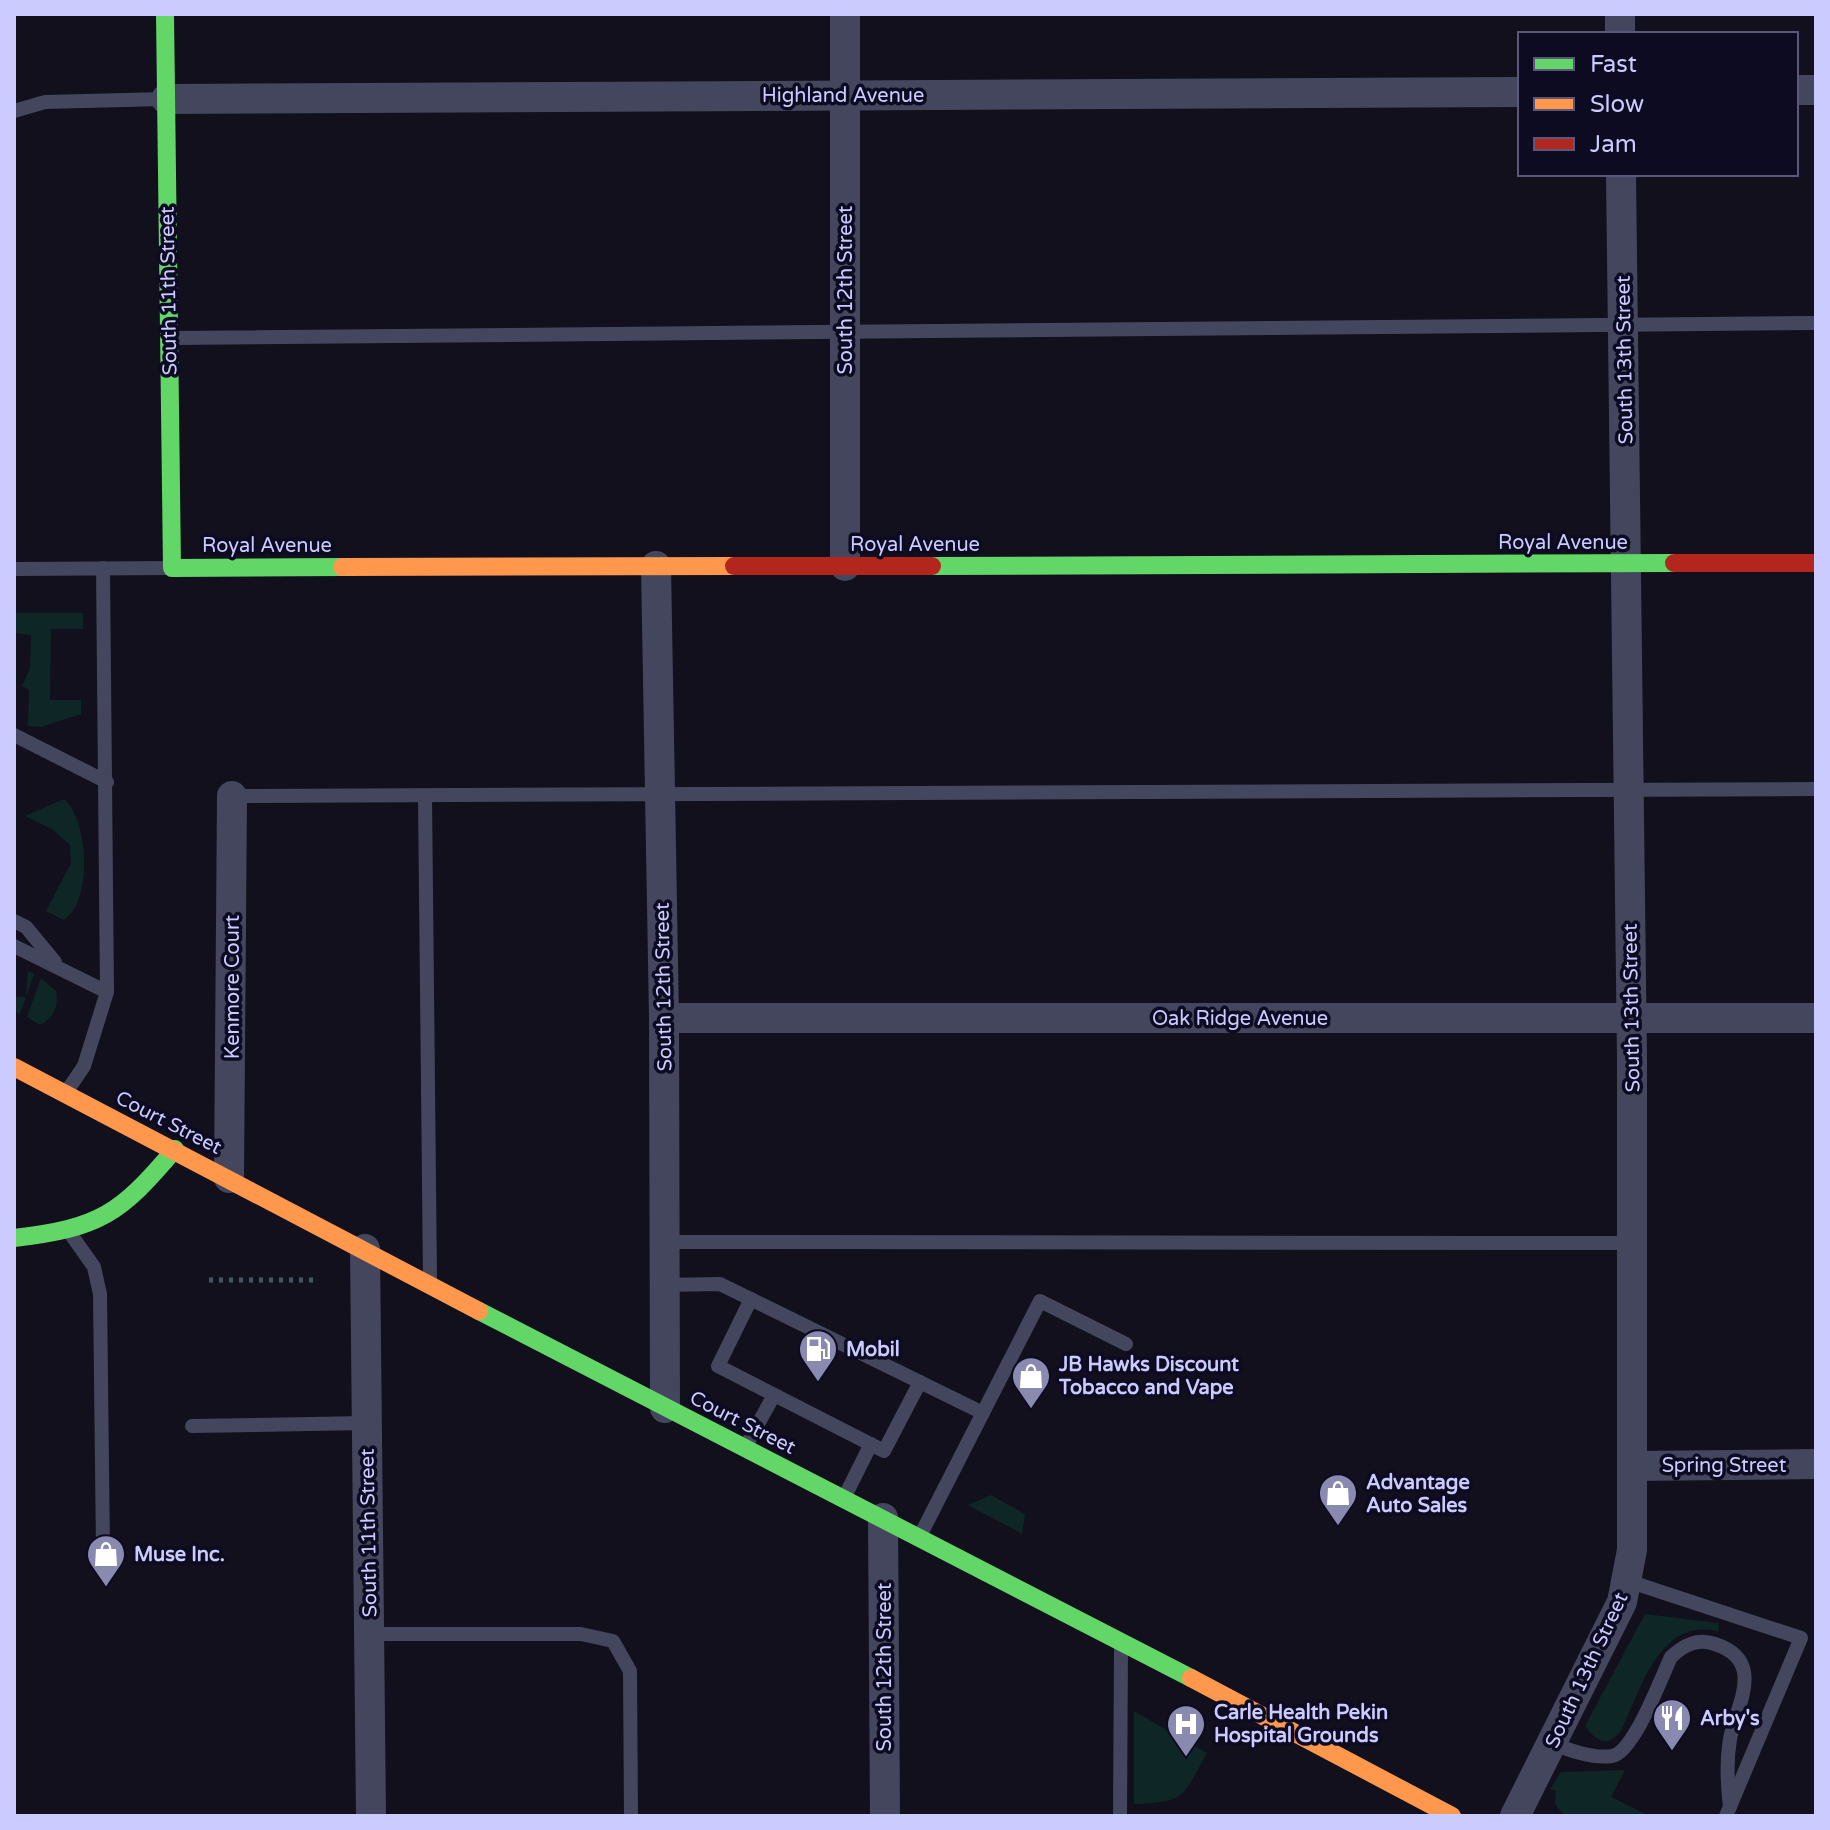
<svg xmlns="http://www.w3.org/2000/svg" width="1830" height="1830" font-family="'Varela Round',sans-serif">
	<rect width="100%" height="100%" fill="#11101c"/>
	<g fill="#0e2726">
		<path d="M14,613H83V629H51L50,700H81V714L41,727L28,726L29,690L22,686L30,669L31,635L14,633Z"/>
		<path d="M64,799C89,821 93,901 64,920L46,911L71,863L70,845L52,829L25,816Z"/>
		<path d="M28,971L34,974L20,1014L14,1011V997H26Z"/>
		<path d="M41,978L56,991C59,1007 54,1017 40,1025L27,1017Z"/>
		<path d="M991,1495L1025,1514L1022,1534L968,1505Z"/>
		<path d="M1645,1614L1718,1623L1719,1632C1660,1615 1641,1690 1621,1731C1608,1748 1597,1742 1585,1726Z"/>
		<path d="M1134,1711L1207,1753C1182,1797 1187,1802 1134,1804Z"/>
		<path d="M1625,1770L1611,1797L1650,1816H1565L1555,1804L1556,1791L1550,1789L1561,1772Z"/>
	</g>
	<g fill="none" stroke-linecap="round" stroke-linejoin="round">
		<path stroke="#445763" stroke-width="5" stroke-dasharray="4 6" stroke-linecap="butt" d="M209,1280H319"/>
		<g stroke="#44465d" stroke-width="14">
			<path d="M14,111L45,102L164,99"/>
			<path d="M173,338L1816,323"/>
			<path d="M14,569L170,568"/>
			<path d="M14,735L107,782"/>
			<path d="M232,796L1816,789"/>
			<path d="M425,796L430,1279"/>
			<path d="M14,921L26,927L55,962"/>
			<path d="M14,946L107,992"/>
			<path d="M67,1091L84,1066L107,992L103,568"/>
			<path d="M70,1233L94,1267L100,1294L103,1550"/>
			<path d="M664,1242L1633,1243"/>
			<path d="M664,1285L720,1284L983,1413"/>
			<path d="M751,1299L718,1366L884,1451L920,1382"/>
			<path d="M192,1426L367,1423"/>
			<path d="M747,1444L774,1395"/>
			<path d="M846,1494L871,1444"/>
			<path d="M922,1532L1040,1301L1126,1344"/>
			<path d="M1628,1581L1801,1638L1726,1816"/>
			<path d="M369,1634H581L613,1641L630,1671L631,1816"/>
			<path d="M1551,1743C1569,1750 1592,1759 1612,1756C1634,1752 1661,1678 1671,1657C1684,1645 1697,1638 1715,1644C1767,1661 1736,1706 1730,1739C1726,1763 1727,1783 1730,1807"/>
			<path d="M1120,1816L1121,1649"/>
		</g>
		<g stroke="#44465d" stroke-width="30">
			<path d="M1620,14V34"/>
			<path d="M1796,90H1816"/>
			<path d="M166,99L1520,92"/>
			<path d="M656,566L664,1018L665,1408"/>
			<path d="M845,566V14"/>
			<path d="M664,1018H1816"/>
			<path d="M229,1178L232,796"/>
			<path d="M365,1249L371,1816"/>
			<path d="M1632,1466L1816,1464"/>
			<path d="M883,1518L885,1816"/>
			<path d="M1515,1816L1622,1602L1632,1550V1059L1621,174"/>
		</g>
		<g stroke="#63d668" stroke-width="18">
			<path d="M165,14L172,568L342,567"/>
			<path d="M932,566L1674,563"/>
			<path d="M14,1238C100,1228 120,1214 175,1149"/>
			<path d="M479,1311L1191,1678"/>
		</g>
		<g stroke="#ff974d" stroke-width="18">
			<path d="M342,567L734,566"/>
			<path d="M14,1067L479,1311"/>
			<path d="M1191,1678L1452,1816"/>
		</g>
		<g stroke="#b3261e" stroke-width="18">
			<path d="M1674,563H1816"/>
			<path d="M734,566H932"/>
		</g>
	</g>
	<defs>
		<g id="fuel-pin" transform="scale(2)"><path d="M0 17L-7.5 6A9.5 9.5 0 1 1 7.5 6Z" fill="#8a8ab0" stroke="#0d0b21"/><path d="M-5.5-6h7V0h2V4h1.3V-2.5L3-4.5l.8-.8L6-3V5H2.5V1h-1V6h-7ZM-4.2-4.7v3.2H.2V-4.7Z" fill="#fff"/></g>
		<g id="shop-pin" transform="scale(2)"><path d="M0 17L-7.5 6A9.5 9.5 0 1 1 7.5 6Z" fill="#8a8ab0" stroke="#0d0b21"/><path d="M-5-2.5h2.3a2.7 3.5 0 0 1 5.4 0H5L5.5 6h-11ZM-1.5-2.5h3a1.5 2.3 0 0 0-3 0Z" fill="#fff"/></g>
		<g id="restaurant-pin" transform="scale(2)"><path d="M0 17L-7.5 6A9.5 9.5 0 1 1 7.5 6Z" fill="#8a8ab0" stroke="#0d0b21"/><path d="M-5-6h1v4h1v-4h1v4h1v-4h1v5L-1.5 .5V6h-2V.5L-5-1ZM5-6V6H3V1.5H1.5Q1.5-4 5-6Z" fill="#fff"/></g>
		<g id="hospital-pin" transform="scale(2)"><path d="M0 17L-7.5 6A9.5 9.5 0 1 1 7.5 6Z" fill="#8a8ab0" stroke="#0d0b21"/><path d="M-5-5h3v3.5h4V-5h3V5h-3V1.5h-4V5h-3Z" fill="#fff"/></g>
	</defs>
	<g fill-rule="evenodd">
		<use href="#fuel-pin" x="818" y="1349"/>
		<use href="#shop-pin" x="1031" y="1376"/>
		<use href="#shop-pin" x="1338" y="1493"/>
		<use href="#shop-pin" x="106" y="1554"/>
		<use href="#restaurant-pin" x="1672" y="1718"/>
		<use href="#hospital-pin" x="1186" y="1724"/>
	</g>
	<g text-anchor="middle" stroke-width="7" stroke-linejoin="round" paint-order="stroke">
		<g font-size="20" fill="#cbcbff" stroke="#0d0b21">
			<text x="843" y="102">Highland Avenue</text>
			<text transform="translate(845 290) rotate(-90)" y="7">South 12th Street</text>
			<text transform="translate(168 291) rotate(-91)" y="7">South 11th Street</text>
			<text transform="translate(1624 360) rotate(-91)" y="7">South 13th Street</text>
			<text x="1563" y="549">Royal Avenue</text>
			<text x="915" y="551">Royal Avenue</text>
			<text x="267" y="552">Royal Avenue</text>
			<text transform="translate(232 987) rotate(-90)" y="7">Kenmore Court</text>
			<text transform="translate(663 987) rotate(-91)" y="7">South 12th Street</text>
			<text transform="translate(1631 1008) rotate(-91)" y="7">South 13th Street</text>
			<text x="1240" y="1025">Oak Ridge Avenue</text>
			<text transform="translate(169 1122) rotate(27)" y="7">Court Street</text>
			<text transform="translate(743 1422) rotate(27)" y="7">Court Street</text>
			<text x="1724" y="1472">Spring Street</text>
			<text transform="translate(368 1533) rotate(-91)" y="7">South 11th Street</text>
			<text transform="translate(884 1667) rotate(-90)" y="7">South 12th Street</text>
			<text transform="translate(1586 1670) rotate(-65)" y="7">South 13th Street</text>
		</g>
		<g font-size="20" font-weight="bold" fill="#cbcbff" stroke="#0d0b21" text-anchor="start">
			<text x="846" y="1356">Mobil</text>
			<text x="1059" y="1371">JB Hawks Discount<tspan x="1059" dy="23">Tobacco and Vape</tspan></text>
			<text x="1366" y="1489">Advantage<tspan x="1366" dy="23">Auto Sales</tspan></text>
			<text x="134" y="1561">Muse Inc.</text>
			<text x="1214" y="1719">Carle Health Pekin<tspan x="1214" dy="23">Hospital Grounds</tspan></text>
			<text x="1700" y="1725">Arby's</text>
		</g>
	</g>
	<rect width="1830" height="1830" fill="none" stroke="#cbcbff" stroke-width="32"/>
	<rect x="1518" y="32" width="280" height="144" fill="#0d0b21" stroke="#59587a" stroke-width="2"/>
	<rect x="1534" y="58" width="40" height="12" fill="#63d668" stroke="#59587a" stroke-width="2"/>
	<text x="1590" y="72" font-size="24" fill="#cbcbff">Fast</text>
	<rect x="1534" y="98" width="40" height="12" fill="#ff974d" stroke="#59587a" stroke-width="2"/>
	<text x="1590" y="112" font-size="24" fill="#cbcbff">Slow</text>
	<rect x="1534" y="138" width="40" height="12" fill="#b3261e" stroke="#59587a" stroke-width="2"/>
	<text x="1590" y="152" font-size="24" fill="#cbcbff">Jam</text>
</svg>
